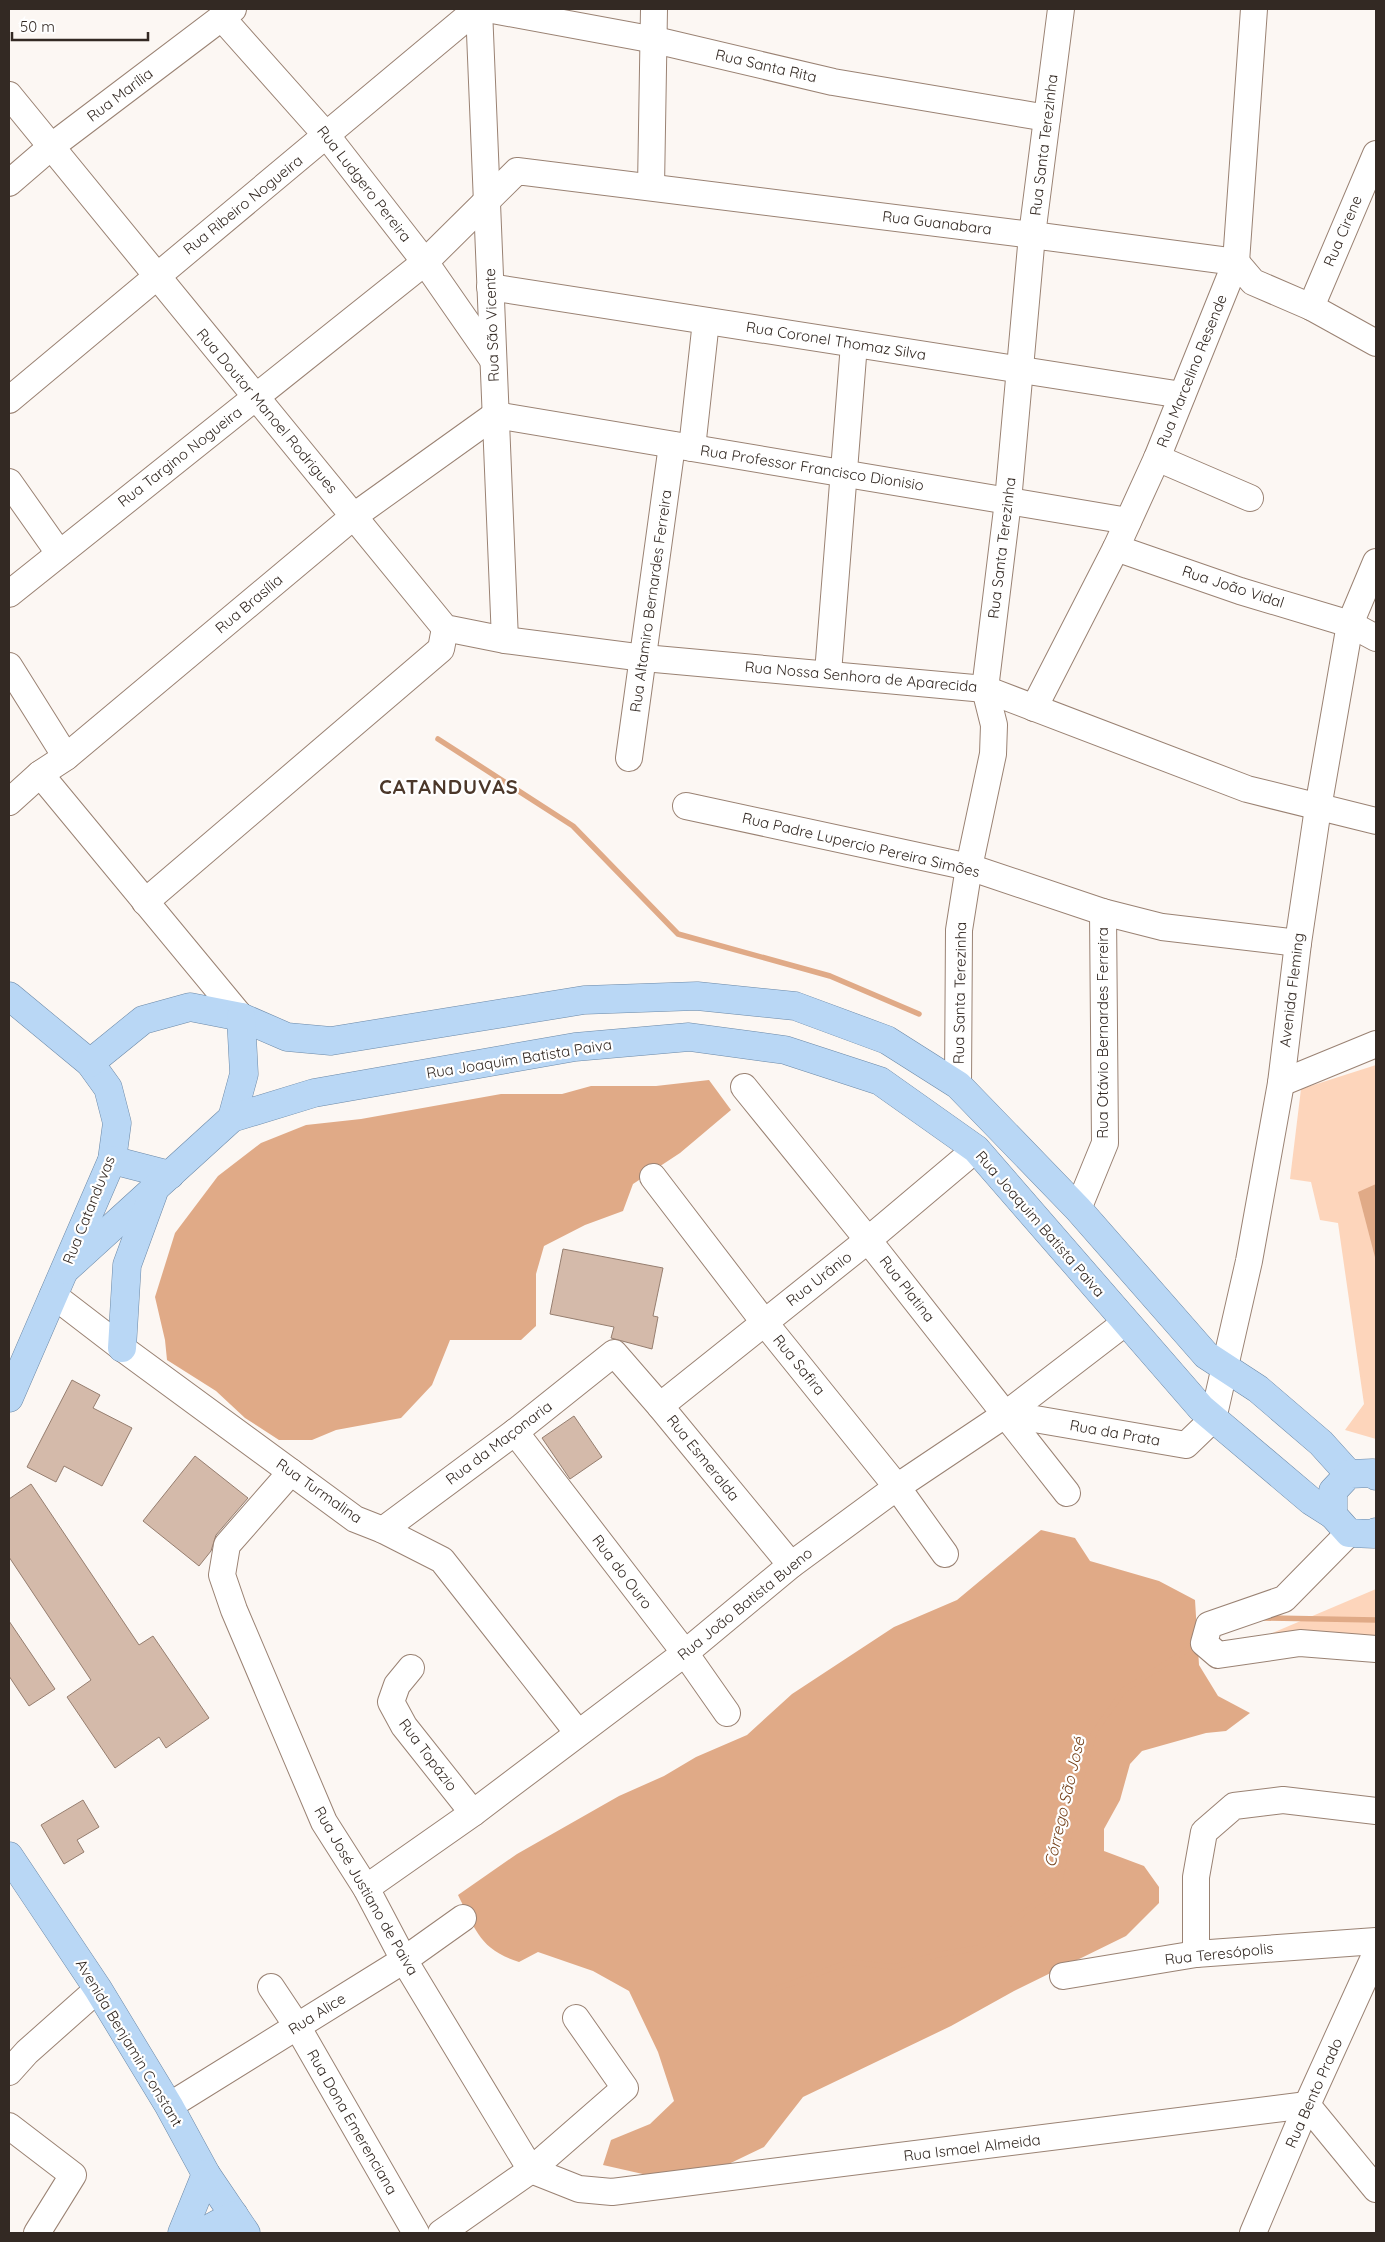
<svg xmlns="http://www.w3.org/2000/svg" width="1385" height="2242" font-family="Quicksand,sans-serif">
	<rect width="100%" height="100%" fill="#fcf7f3"/>
	<g fill="#fdd5bb">
		<path d="M1376,1065V1439L1345,1430L1364,1404L1338,1223L1320,1220L1311,1182L1290,1179L1301,1089Z"/>
		<path d="M1376,1589V1641L1263,1637Z"/>
	</g>
	<g fill="#e0aa87">
		<path d="M709,1080L731,1110L680,1153L633,1184L623,1211L585,1225L544,1246L536,1274V1326L521,1340H450L432,1385L401,1418L336,1430L312,1440H279L245,1418L216,1391L167,1360L165,1340L155,1297L175,1233L218,1176L261,1143L306,1125L361,1119L501,1094H562L591,1086H656Z"/>
		<path d="M1376,1184V1261L1358,1192Z"/>
		<path d="M1041,1530L1075,1538L1090,1561L1159,1581L1195,1600L1199,1665L1218,1696L1250,1713L1226,1731L1206,1733L1142,1751L1130,1764L1120,1800L1104,1829V1851L1144,1866L1159,1887V1903L1126,1936L1014,1991L951,2026L803,2097L764,2147L687,2184L603,2165L611,2140L650,2124L674,2101L658,2052L629,1991L593,1971L538,1952L519,1962C479,1949 476,1930 458,1895L517,1854L619,1796L664,1776L696,1757L747,1735L792,1694L894,1627L957,1600Z"/>
	</g>
	<g fill="none" stroke-linecap="round" stroke-linejoin="round">
		<g stroke="#e0aa87" stroke-width="5.5">
			<path d="M438,739L573,826L678,934L830,976L919,1014"/>
			<path d="M1264,1618L1376,1620"/>
			<path d="M771,1991L849,1962L895,1967L936,1955L978,1948L1059,1886L1077,1793L1094,1733L1124,1690L1197,1644"/>
		</g>
	</g>
	<g fill="#d4baaa" stroke="#967e6f">
		<path d="M563,1249L663,1268L653,1316L658,1317L652,1349L611,1338L614,1327L550,1314Z"/>
		<path d="M72,1380L100,1395L93,1408L132,1428L102,1486L64,1466L56,1482L27,1467Z"/>
		<path d="M574,1416L602,1457L570,1479L542,1438Z"/>
		<path d="M195,1456L248,1498L216,1535L211,1551L199,1566L143,1521Z"/>
		<path d="M31,1484L139,1645L153,1636L209,1718L166,1748L159,1737L115,1768L67,1697L91,1680L9,1557V1499Z"/>
		<path d="M9,1621L55,1689L29,1706L9,1676Z"/>
		<path d="M83,1800L99,1827L77,1840L84,1852L64,1864L41,1825Z"/>
	</g>
	<g fill="none" stroke-linecap="round" stroke-linejoin="round">
		<g stroke="#9a8273" stroke-width="28">
			<g id="minor">
				<path d="M479,9L505,640"/>
				<path d="M487,9L655,40L833,82L1047,118"/>
				<path d="M222,18L327,136L425,262L493,360"/>
				<path d="M9,95L445,628L505,640L644,658L985,689L1247,789L1376,821"/>
				<path d="M9,183L52,146L233,9"/>
				<path d="M651,187L654,9"/>
				<path d="M490,287L1182,395"/>
				<path d="M1311,307L1376,154"/>
				<path d="M9,400L477,9"/>
				<path d="M692,448L706,321"/>
				<path d="M1157,458L1250,498"/>
				<path d="M9,482L59,553"/>
				<path d="M1116,548L1240,591L1350,624L1376,638"/>
				<path d="M9,594L425,262L517,171L1032,235L1236,262L1253,282L1311,307L1376,343"/>
				<path d="M9,666L66,757"/>
				<path d="M828,673L854,344"/>
				<path d="M1034,708L1116,548L1157,458L1236,262L1254,9"/>
				<path d="M629,758L672,445"/>
				<path d="M40,774L241,1017"/>
				<path d="M9,802L40,774L66,757L354,516L495,415L1128,521"/>
				<path d="M686,806L969,867L1103,912L1162,927L1298,943"/>
				<path d="M145,902L441,649L445,628"/>
				<path d="M1281,1083L1376,1044"/>
				<path d="M958,1085L959,930L969,867L993,754L994,725L985,689L1008,501L1032,235L1061,9"/>
				<path d="M744,1087L868,1240L1067,1493"/>
				<path d="M653,1177L764,1322L897,1487L945,1554"/>
				<path d="M1078,1209L1105,1143L1103,912"/>
				<path d="M53,1295L122,1348L355,1519L383,1530L442,1560L578,1733"/>
				<path d="M660,1406L868,1240L976,1149"/>
				<path d="M1006,1414L1186,1445L1213,1419L1249,1261L1281,1083L1298,943L1318,808L1350,624L1376,562"/>
				<path d="M515,1432L685,1653L727,1713"/>
				<path d="M291,1472L227,1545L222,1575L234,1610L324,1822L366,1888L404,1960L531,2170L579,2189L612,2192L1307,2105"/>
				<path d="M383,1530L515,1432L614,1353L660,1406L791,1565"/>
				<path d="M1349,1533L1284,1599L1209,1625L1204,1643L1218,1655L1300,1643L1376,1649"/>
				<path d="M411,1668L397,1685L391,1702L404,1726L473,1813"/>
				<path d="M366,1888L473,1813L685,1653L791,1565L897,1487L1006,1414L1126,1322"/>
				<path d="M1196,1954V1877L1204,1832L1234,1806L1283,1800L1376,1811"/>
				<path d="M1063,1976L1196,1954L1376,1941"/>
				<path d="M271,1987L297,2026L416,2233"/>
				<path d="M9,2072L27,2052L98,1989"/>
				<path d="M1307,2105L1376,2189"/>
				<path d="M169,2106L404,1960L463,1918"/>
				<path d="M9,2126L73,2175L37,2233"/>
				<path d="M441,2233L531,2170L625,2088L576,2018"/>
				<path d="M1253,2233L1307,2105L1376,1953"/>
			</g>
		</g>
		<g stroke="#6c89a7" stroke-width="29">
			<g id="major">
				<path d="M9,996L90,1063L108,1088L117,1123L112,1160L9,1398"/>
				<path d="M90,1063L143,1020L190,1007L241,1017L287,1037L331,1041L584,1000L697,996L795,1006L887,1040L958,1085L1078,1209L1206,1355L1258,1389L1321,1443L1349,1474"/>
				<path d="M232,1118L244,1074L241,1017"/>
				<path d="M112,1160L170,1175"/>
				<path d="M65,1270L232,1118L314,1093L575,1047L689,1037L785,1050L880,1081L976,1149L1201,1408L1311,1501L1333,1515"/>
				<path d="M122,1348L127,1265L153,1194"/>
				<path d="M1376,1476L1373,1473L1349,1474L1333,1491V1515L1349,1533L1374,1534L1376,1532"/>
				<path d="M9,1856L98,1989L169,2106L206,2174L246,2233"/>
				<path d="M182,2233L206,2174"/>
				<path d="M201,2233L234,2215"/>
			</g>
		</g>
		<use href="#minor" stroke="#fff" stroke-width="26"/>
		<use href="#major" stroke="#b9d7f5" stroke-width="28"/>
	</g>
	<g text-anchor="middle" stroke-width="4.5" stroke-linejoin="round" paint-order="stroke">
		<g font-size="15" fill="#332923" stroke="#fff">
			<text transform="translate(766 66) rotate(13)" y="5">Rua Santa Rita</text>
			<text transform="translate(120 95) rotate(-37)" y="5">Rua Marília</text>
			<text transform="translate(1044 145) rotate(-83)" y="5">Rua Santa Terezinha</text>
			<text transform="translate(364 184) rotate(52)" y="5">Rua Ludgero Pereira</text>
			<text transform="translate(243 205) rotate(-39)" y="5">Rua Ribeiro Nogueira</text>
			<text transform="translate(937 223) rotate(7)" y="5">Rua Guanabara</text>
			<text transform="translate(1343 231) rotate(-67)" y="5">Rua Cirene</text>
			<text transform="translate(492 325) rotate(-92)" y="5">Rua São Vicente</text>
			<text transform="translate(836 341) rotate(9)" y="5">Rua Coronel Thomaz Silva</text>
			<text transform="translate(1192 371) rotate(-68)" y="5">Rua Marcelino Resende</text>
			<text transform="translate(267 411) rotate(50)" y="5">Rua Doutor Manoel Rodrigues</text>
			<text transform="translate(180 457) rotate(-38)" y="5">Rua Targino Nogueira</text>
			<text transform="translate(812 468) rotate(9)" y="5">Rua Professor Francisco Dionisio</text>
			<text transform="translate(1002 548) rotate(-83)" y="5">Rua Santa Terezinha</text>
			<text transform="translate(1233 587) rotate(18)" y="5">Rua João Vidal</text>
			<text transform="translate(651 601) rotate(-82)" y="5">Rua Altamiro Bernardes Ferreira</text>
			<text transform="translate(249 604) rotate(-40)" y="5">Rua Brasília</text>
			<text transform="translate(861 677) rotate(5)" y="5">Rua Nossa Senhora de Aparecida</text>
			<text transform="translate(861 845) rotate(13)" y="5">Rua Padre Lupercio Pereira Simões</text>
			<text transform="translate(1292 990) rotate(-83)" y="5">Avenida Fleming</text>
			<text transform="translate(960 993) rotate(-89)" y="5">Rua Santa Terezinha</text>
			<text transform="translate(1103 1033) rotate(-90)" y="5">Rua Otávio Bernardes Ferreira</text>
			<text transform="translate(519 1059) rotate(-9)" y="5">Rua Joaquim Batista Paiva</text>
			<text transform="translate(89 1210) rotate(-68)" y="5">Rua Catanduvas</text>
			<text transform="translate(1040 1224) rotate(49)" y="5">Rua Joaquim Batista Paiva</text>
			<text transform="translate(819 1279) rotate(-38)" y="5">Rua Urânio</text>
			<text transform="translate(907 1289) rotate(52)" y="5">Rua Platina</text>
			<text transform="translate(799 1365) rotate(51)" y="5">Rua Safira</text>
			<text transform="translate(1115 1433) rotate(10)" y="5">Rua da Prata</text>
			<text transform="translate(499 1443) rotate(-37)" y="5">Rua da Maçonaria</text>
			<text transform="translate(703 1458) rotate(51)" y="5">Rua Esmeralda</text>
			<text transform="translate(319 1491) rotate(35)" y="5">Rua Turmalina</text>
			<text transform="translate(622 1572) rotate(53)" y="5">Rua do Ouro</text>
			<text transform="translate(745 1604) rotate(-39)" y="5">Rua João Batista Bueno</text>
			<text transform="translate(428 1755) rotate(53)" y="5">Rua Topázio</text>
			<text transform="translate(366 1891) rotate(60)" y="5">Rua José Justiano de Paiva</text>
			<text transform="translate(1219 1954) rotate(-6)" y="5">Rua Teresópolis</text>
			<text transform="translate(317 2014) rotate(-32)" y="5">Rua Alice</text>
			<text transform="translate(129 2043) rotate(59)" y="5">Avenida Benjamin Constant</text>
			<text transform="translate(1314 2093) rotate(-66)" y="5">Rua Bento Prado</text>
			<text transform="translate(352 2122) rotate(60)" y="5">Rua Dona Emerenciana</text>
			<text transform="translate(972 2148) rotate(-7)" y="5">Rua Ismael Almeida</text>
		</g>
		<g font-size="16" font-style="italic" fill="#74411a" stroke="#fff">
			<text transform="translate(1064 1802) rotate(-77)" y="6">Córrego São José</text>
		</g>
		<g font-size="20" font-weight="bold" letter-spacing="1" fill="#4b3729" stroke="#fff">
			<text x="449" y="794">CATANDUVAS</text>
		</g>
	</g>
	<rect width="1385" height="2242" fill="none" stroke="#332923" stroke-width="20"/>
	<path d="M12 32v8h136v-8" fill="none" stroke="#332923" stroke-width="2.5"/>
	<text x="20" y="32" font-size="15" fill="#332923" stroke="#ffffff" stroke-width="4" paint-order="stroke">50 m</text>
</svg>
